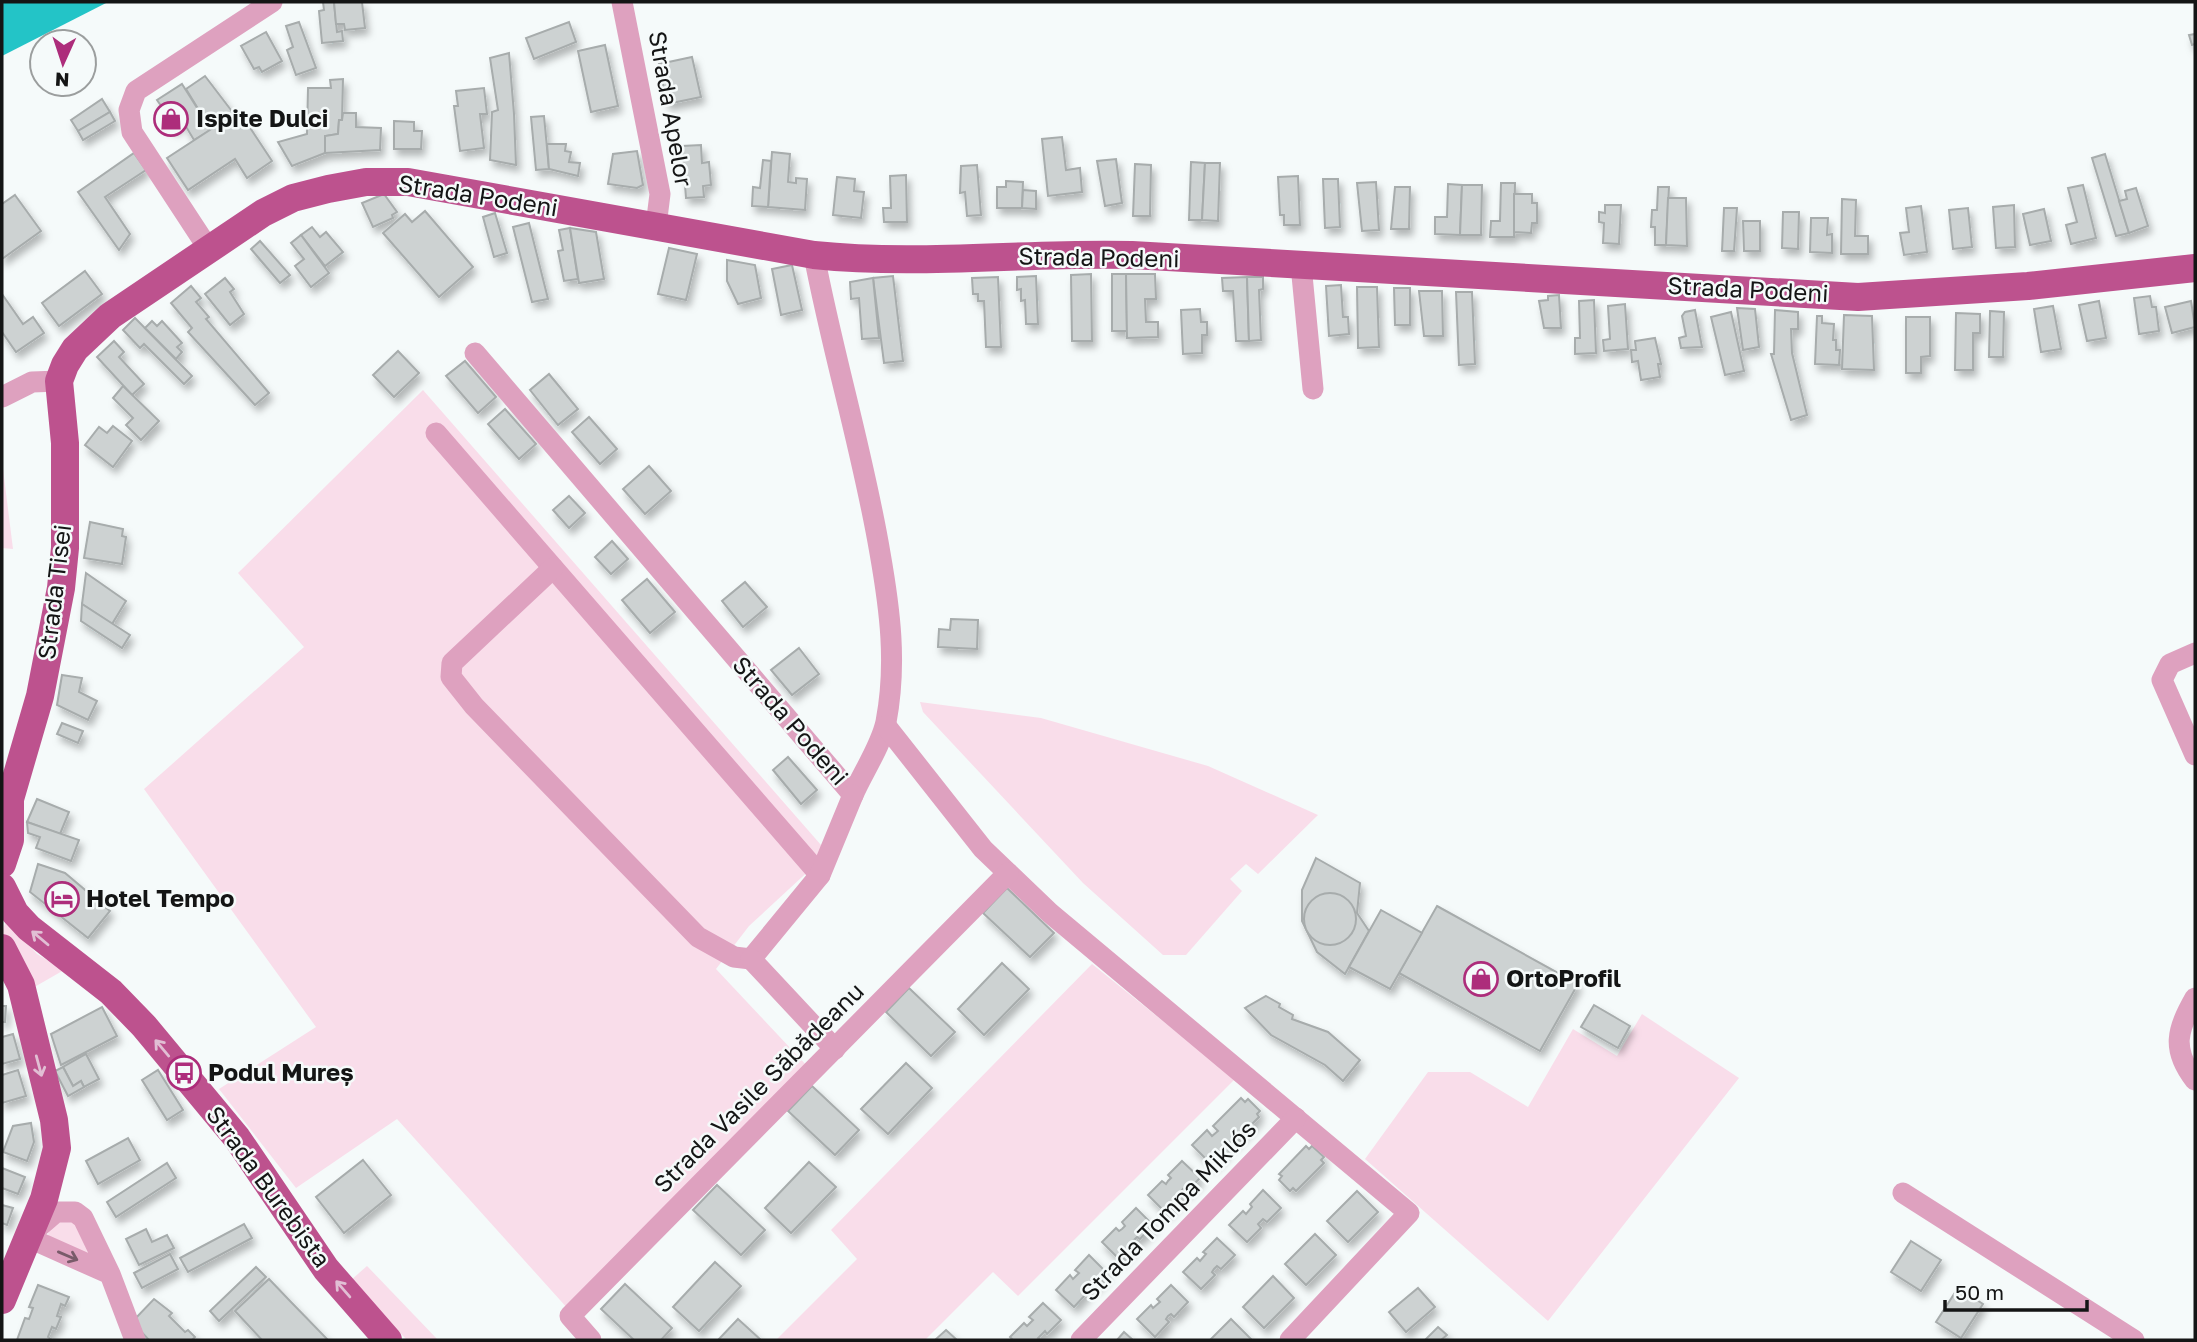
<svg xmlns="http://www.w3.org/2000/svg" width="2197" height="1342" font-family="'Golos Text',sans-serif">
	<defs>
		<filter id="shadow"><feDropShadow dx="3.5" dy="6" stdDeviation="3.5" flood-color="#0004"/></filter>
	</defs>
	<rect width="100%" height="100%" fill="#f5fafa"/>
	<g fill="#f9ddea">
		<path d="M423,390L828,853L749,926L716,969L809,1068L569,1310L397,1119L296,1188L219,1089L316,1027L144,789L304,647L238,573Z"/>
		<path d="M2,461L13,549L2,548Z"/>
		<path d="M920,702L1041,718L1208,766L1318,815L1258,874L1246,864L1230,879L1242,891L1186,955H1163L1083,883L923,712Z"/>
		<path d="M6,921L37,954L64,970L24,993L2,932Z"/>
		<path d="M1092,964L1235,1079L1018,1296L993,1272L925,1340H776L857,1259L831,1230Z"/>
		<path d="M1642,1014L1739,1078L1548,1321L1365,1159L1428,1072H1470L1528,1107L1573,1029L1617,1056Z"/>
		<path d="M73,1217L92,1257L51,1240L48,1234L55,1219Z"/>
		<path d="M367,1266L438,1340H407L350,1281Z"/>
	</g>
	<path fill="#23c4c7" d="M2,2H108L2,56Z"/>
	<g fill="#cdd2d2" stroke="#a7acac" stroke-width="2" filter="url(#shadow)">
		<path d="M323,2H334L337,32L342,31L343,41L322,43L319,11L324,10Z"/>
		<path d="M334,2H362L365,28L345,30L344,24H336Z"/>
		<path d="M299,22L316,68L296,75L287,50L293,47L286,26Z"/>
		<path d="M569,22L576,42L534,59L526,38Z"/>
		<path d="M266,32L282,61L262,72L259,67L254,69L241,46Z"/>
		<path d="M2195,34V44L2192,45L2189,35Z"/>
		<path d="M605,45L618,106L591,112L578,51Z"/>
		<path d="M509,53L514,114L516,165L490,160L492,112L498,110L490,58Z"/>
		<path d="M692,57L701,97L667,104L659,64Z"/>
		<path d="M205,76L234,114L211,130L186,89Z"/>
		<path d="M343,79L342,120H339L338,134L325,136V153L292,166L278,142L307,134L308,88H331L330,80Z"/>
		<path d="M182,84L211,130L194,140L185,125L183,114L176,129L159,121L164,110L157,100Z"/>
		<path d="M484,88L487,114H480L484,148L460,151L454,106H458L456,91Z"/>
		<path d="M102,99L110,112L78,131L71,120Z"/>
		<path d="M239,111L272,161L247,178L235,159L188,190L167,158Z"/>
		<path d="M110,112L115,121L83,140L78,131Z"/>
		<path d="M343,113H356V127L381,128L380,150L325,153V136L338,134L339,120H342Z"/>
		<path d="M544,116L549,169L536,170L531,117Z"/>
		<path d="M394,121L414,122V131H422L421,149H394Z"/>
		<path d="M1062,137L1066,170L1080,168L1082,192L1048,196L1042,139Z"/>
		<path d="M547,144H566L565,151L571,152L569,162L580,163L578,176L549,169Z"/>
		<path d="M701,145L702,163L709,162L711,185L703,186L704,197L686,198L682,146Z"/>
		<path d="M637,151L643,185L637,188L608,184L613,154Z"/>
		<path d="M772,152L790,154L788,182L796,183V178L807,179L805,210L768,207Z"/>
		<path d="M134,153L146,170L105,197L130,234L119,250L78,192Z"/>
		<path d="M2105,154L2129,233L2116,236L2092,158Z"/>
		<path d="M1116,159L1122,203L1105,206L1097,161Z"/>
		<path d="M763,160L771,161L768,207L752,206L753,187L760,188Z"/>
		<path d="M1191,162L1205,163L1202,220H1189Z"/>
		<path d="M1205,163H1220L1218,221L1202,220Z"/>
		<path d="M1135,164L1151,165L1150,216H1133Z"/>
		<path d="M977,165L981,215L967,216L965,192L960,193L961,166Z"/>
		<path d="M906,175L907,222H884L883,208H891L890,176Z"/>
		<path d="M1298,176L1300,225H1284V215H1280L1278,177Z"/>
		<path d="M837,177L855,179L854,191L864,192L861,218L833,215Z"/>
		<path d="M1323,179H1338L1340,227L1325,228Z"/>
		<path d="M1006,181L1023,182L1022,208H997V187H1006Z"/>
		<path d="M1376,182L1379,230L1362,231L1357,183Z"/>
		<path d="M1501,183H1515L1514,237H1490L1491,221H1500Z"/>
		<path d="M1448,184L1462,185L1460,235L1435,234V217H1447Z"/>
		<path d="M1462,185H1482L1481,235H1460Z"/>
		<path d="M2083,185L2096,238L2071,244L2066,225L2077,222L2068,188Z"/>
		<path d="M1395,187H1410L1409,229H1391Z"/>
		<path d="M1658,187H1669L1666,245H1655V227H1651L1652,210H1657Z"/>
		<path d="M2136,188L2148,226L2129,233L2119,201L2127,199L2125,191Z"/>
		<path d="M1023,190L1036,191V209L1022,208Z"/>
		<path d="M384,194L397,212L392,215L393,218L373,227L362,203Z"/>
		<path d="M1514,194H1532V203H1537V223H1532L1531,233L1514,232Z"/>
		<path d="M15,195L41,231L2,259V204Z"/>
		<path d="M1668,198H1686L1687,246L1666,245Z"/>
		<path d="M1842,199L1856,200L1855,236H1868V254H1841Z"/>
		<path d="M1605,205H1621L1619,244L1603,243L1604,223L1599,222V212L1605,213Z"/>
		<path d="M2014,205L2015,247L1996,248L1993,207Z"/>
		<path d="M1921,206L1927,252L1904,255L1900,233L1909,232L1906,208Z"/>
		<path d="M1724,208H1737L1734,251H1722Z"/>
		<path d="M1968,208L1972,247L1953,249L1949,210Z"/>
		<path d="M2044,209L2051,241L2030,245L2023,214Z"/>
		<path d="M425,211L473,267L439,297L383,233L405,214L412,222Z"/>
		<path d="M1783,212H1799L1798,249L1782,248Z"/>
		<path d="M495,213L507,253L494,257L483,217Z"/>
		<path d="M1811,218H1828L1827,235L1832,234V253L1810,252Z"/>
		<path d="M1743,221H1760V251H1744Z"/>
		<path d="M529,223L548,299L532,302L513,227Z"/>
		<path d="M312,227L320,237L326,232L343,252L325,266L301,235Z"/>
		<path d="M570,228L578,279L564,281L558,251L563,250L559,230Z"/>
		<path d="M570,228L596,232L604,279L579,283Z"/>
		<path d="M301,235L329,273L311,287L295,266L304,259L291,243Z"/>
		<path d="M260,241L290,275L280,283L251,249Z"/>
		<path d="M669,248L697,254L686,300L658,294Z"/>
		<path d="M727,260L755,265L761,298L738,304L727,281Z"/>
		<path d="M792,265L802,310L781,315L772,269Z"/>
		<path d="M85,271L102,294L59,326L42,303Z"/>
		<path d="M1091,274L1092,341H1072L1071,275Z"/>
		<path d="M1112,274H1126L1127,331H1112Z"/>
		<path d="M1126,274H1155L1156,299H1145L1146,322H1158V337L1127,338Z"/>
		<path d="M893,276L903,361L884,363L873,278Z"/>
		<path d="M1036,276L1038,324H1026L1025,300L1021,301V289L1017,290V277Z"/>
		<path d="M998,277L1001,347H986L984,301H978V294H973L972,278Z"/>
		<path d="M1247,277L1249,341H1236L1233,291H1223L1222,278Z"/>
		<path d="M1247,277H1263V289L1259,290L1261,340L1249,341Z"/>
		<path d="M225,278L234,289L230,292L244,314L230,325L205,294Z"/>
		<path d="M873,278L879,338L862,339L859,298L851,299L850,282Z"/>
		<path d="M1341,285L1343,317H1348L1349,334L1329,336L1326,286Z"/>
		<path d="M191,286L201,298L196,302L209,317L206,319L269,393L255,405L188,332L192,328L171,303Z"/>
		<path d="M1357,287H1377L1379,347L1358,348Z"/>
		<path d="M1394,288H1410V325H1395Z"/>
		<path d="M1419,291H1442L1443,336H1424Z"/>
		<path d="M1456,292H1472L1475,364L1459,365Z"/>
		<path d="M2,294L23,324L33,317L44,333L16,352L2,332Z"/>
		<path d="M1559,295L1561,328H1544L1539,301L1548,300V296Z"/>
		<path d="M2150,296L2152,307H2156L2159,331L2139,334L2134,298Z"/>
		<path d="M1594,300L1596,353L1575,354V338H1580L1579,301Z"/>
		<path d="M2099,301L2106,338L2087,341L2079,305Z"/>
		<path d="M2191,301L2195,327L2172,333L2165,307Z"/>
		<path d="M1625,304L1628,349L1604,351L1603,340L1610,339L1608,306Z"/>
		<path d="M2053,306L2061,349L2041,352L2034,309Z"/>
		<path d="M1737,308L1755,309L1759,347L1743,350Z"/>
		<path d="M1200,309L1201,322H1207V335H1202V353L1183,354L1181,310Z"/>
		<path d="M1695,310L1702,347L1681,348L1679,338L1686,336L1682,316L1685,312Z"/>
		<path d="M1775,310L1798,312V329H1791L1792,353L1807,415L1791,420L1771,354H1774Z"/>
		<path d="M1990,311L2004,312L2003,357H1989Z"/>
		<path d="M1731,312L1744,371L1725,375L1711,317Z"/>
		<path d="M1956,313L1980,314V333H1973V370H1955Z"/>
		<path d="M1844,315L1872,316L1874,370L1842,369Z"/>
		<path d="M1817,316H1822V323L1834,324L1833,340H1836V350H1840L1839,365L1815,364Z"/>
		<path d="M1906,317H1930V356L1921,357V373H1906Z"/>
		<path d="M135,318L192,376L184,384L144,344L140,348L123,330Z"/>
		<path d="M152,321L157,326L162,321L182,343L177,347L182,352L176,359L145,328Z"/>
		<path d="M1655,338L1661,364H1658L1660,377L1641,380L1638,361L1632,362L1631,350H1636L1635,341Z"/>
		<path d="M114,341L124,352L119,357L144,384L132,395L97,357Z"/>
		<path d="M398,351L419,373L394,397L373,375Z"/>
		<path d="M465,361L496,397L478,413L446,376Z"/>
		<path d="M549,374L578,409L558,425L530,390Z"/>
		<path d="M123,386L159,421L141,440L126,425L133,418L113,398Z"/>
		<path d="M505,409L536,444L519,459L488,424Z"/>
		<path d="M589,417L617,449L600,464L572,432Z"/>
		<path d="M113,426L132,441L113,467L85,445L99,427L107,433Z"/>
		<path d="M649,466L671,491L645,514L623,489Z"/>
		<path d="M569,496L585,513L569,528L553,510Z"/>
		<path d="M90,522L123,529L122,536L126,537L122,564L84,558Z"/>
		<path d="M612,541L628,559L611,574L595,557Z"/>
		<path d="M86,573L126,601L112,624L82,604Z"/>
		<path d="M647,579L675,612L650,633L622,600Z"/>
		<path d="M745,582L767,607L743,627L722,601Z"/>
		<path d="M82,604L130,635L122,648L81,621Z"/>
		<path d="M951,619L978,620L977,649L938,647L939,629L950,630Z"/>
		<path d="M799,648L819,674L792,695L771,670Z"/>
		<path d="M62,675L82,678L79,692L97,701L88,720L57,705Z"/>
		<path d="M62,723L83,731L78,743L57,734Z"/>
		<path d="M788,757L817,790L801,804L773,770Z"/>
		<path d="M37,799L69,812L60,834L27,822Z"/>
		<path d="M27,822L79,840L71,861L36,848L40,837L28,833Z"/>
		<path d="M1316,858L1360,883L1357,913L1369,931L1345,974L1317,952L1302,921V890Z"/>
		<path d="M38,864L65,873L110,911L88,938L30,892Z"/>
		<path d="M1007,888L1054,933L1030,957L983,913Z"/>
		<circle cx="1330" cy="919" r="26"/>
		<path d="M1437,906L1578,984L1540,1051L1399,973Z"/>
		<path d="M1381,910L1422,933L1390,989L1349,967Z"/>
		<path d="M1002,963L1029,989L984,1035L958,1009Z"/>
		<path d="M909,988L955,1032L931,1056L886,1012Z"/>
		<path d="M1266,996L1280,1004L1279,1007L1293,1015L1292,1019L1328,1032L1360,1060L1343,1081L1325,1065L1271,1035L1245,1008Z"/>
		<path d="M1594,1005L1630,1026L1618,1048L1581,1027Z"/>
		<path d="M2,1006H6L5,1022H2Z"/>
		<path d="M102,1007L117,1036L61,1065L51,1034Z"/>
		<path d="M13,1034L20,1059L2,1064V1037Z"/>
		<path d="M86,1054L99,1079L84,1087L81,1081L73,1086L63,1067Z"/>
		<path d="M906,1063L932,1088L888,1134L861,1109Z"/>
		<path d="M63,1067L73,1086L81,1081L84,1087L68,1096L55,1071Z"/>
		<path d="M18,1070L26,1096L2,1103V1075Z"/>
		<path d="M158,1070L183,1110L167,1120L142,1080Z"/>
		<path d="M812,1086L859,1130L835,1155L788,1111Z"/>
		<path d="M1241,1098L1245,1102L1248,1099L1260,1111L1257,1114L1259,1117L1232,1144L1230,1142L1223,1148L1226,1151L1212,1165L1192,1145L1207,1130L1212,1136L1218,1131L1213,1126Z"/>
		<path d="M31,1123L34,1142L27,1161L3,1152L13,1126Z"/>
		<path d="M128,1138L140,1160L98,1184L86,1161Z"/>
		<path d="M1306,1146L1309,1149L1312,1146L1324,1157L1321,1160L1324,1163L1296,1191L1293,1188L1290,1191L1279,1180L1282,1176L1279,1174Z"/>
		<path d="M363,1160L391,1195L344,1233L316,1197Z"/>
		<path d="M1182,1161L1200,1178L1186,1192L1183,1189L1177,1196L1180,1198L1166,1213L1148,1195L1162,1181L1166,1184L1168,1181L1171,1178L1168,1175Z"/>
		<path d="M809,1162L836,1187L791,1233L765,1208Z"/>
		<path d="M167,1163L176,1178L116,1217L107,1202Z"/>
		<path d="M2,1168L25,1177L18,1194L2,1188Z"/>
		<path d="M717,1185L765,1230L741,1255L693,1210Z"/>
		<path d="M1263,1190L1281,1208L1267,1222L1263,1219L1258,1224L1261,1228L1247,1242L1229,1225L1243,1211L1246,1214L1252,1207L1250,1204Z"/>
		<path d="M1357,1191L1378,1212L1348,1242L1327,1221Z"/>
		<path d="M2,1205L13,1208L7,1225L2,1223Z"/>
		<path d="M1136,1208L1153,1225L1140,1239L1137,1237L1131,1243L1133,1246L1120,1260L1102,1242L1116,1228L1119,1231L1122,1229L1125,1226L1122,1222Z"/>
		<path d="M244,1224L252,1238L188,1272L180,1258Z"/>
		<path d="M146,1229L152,1242L167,1235L174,1248L139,1265L126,1239Z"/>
		<path d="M1315,1234L1336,1255L1306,1285L1285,1264Z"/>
		<path d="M1217,1238L1235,1255L1221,1269L1217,1266L1214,1269L1212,1272L1215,1275L1201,1289L1183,1272L1197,1258L1200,1261L1206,1254L1203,1252Z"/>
		<path d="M1911,1241L1941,1260L1921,1291L1891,1272Z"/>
		<path d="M170,1254L178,1269L142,1288L134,1273Z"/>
		<path d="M1089,1255L1107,1273L1094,1287L1091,1284L1084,1291L1087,1293L1074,1307L1056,1290L1070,1275L1073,1279L1079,1273L1075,1270Z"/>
		<path d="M715,1262L741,1286L699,1331L673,1307Z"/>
		<path d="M256,1267L266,1277L219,1321L210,1311Z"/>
		<path d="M1273,1276L1294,1298L1264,1328L1243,1307Z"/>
		<path d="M269,1279L291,1302L328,1340H262L235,1311Z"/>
		<path d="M625,1284L672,1328L661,1340H634L601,1309Z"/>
		<path d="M38,1285L69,1297L65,1306L61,1304L57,1316L61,1317L56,1329L52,1327L48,1337L52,1340H17L25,1318L29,1319L33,1308L29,1307Z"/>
		<path d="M1171,1285L1188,1302L1174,1317L1171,1314L1168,1316L1166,1319L1169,1322L1155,1337L1137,1319L1151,1305L1153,1308L1160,1302L1157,1299Z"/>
		<path d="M1418,1288L1435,1307L1406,1332L1389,1312Z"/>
		<path d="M1958,1288L1983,1304L1961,1338L1936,1322Z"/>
		<path d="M154,1299L172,1313L169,1316L185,1332L188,1330L195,1337L192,1340H149L132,1322Z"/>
		<path d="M1043,1303L1061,1320L1047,1334L1045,1331L1038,1338L1041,1340H1013L1010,1337L1024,1323L1027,1326L1033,1320L1029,1317Z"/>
		<path d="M738,1319L761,1340H718Z"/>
		<path d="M1231,1319L1252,1340H1210Z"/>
		<path d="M1438,1327L1447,1335L1441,1340H1425Z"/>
		<path d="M946,1330L957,1340H935Z"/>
		<path d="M1124,1332L1133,1340H1117Z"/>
	</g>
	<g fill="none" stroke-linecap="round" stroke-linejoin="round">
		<g stroke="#dea1bf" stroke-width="21">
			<path d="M622,2L660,194L656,226"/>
			<path d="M208,248L132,132L129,110L136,91L272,2"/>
			<path d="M1301,265L1313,389"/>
			<path d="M475,353L853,795C863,772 881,746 886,722C897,664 890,610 880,553C863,452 833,355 814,255"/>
			<path d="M2,397L32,382L59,381"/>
			<path d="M436,433L820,875"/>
			<path d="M553,568L452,663L451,677L474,706L698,937L734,957L751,959L820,875L853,795"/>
			<path d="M2195,653L2170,664L2162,680L2195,755"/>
			<path d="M886,726L983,849L1050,913L1409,1213L1290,1340"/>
			<path d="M751,959L835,1049"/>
			<path d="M2195,998C2177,1030 2171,1049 2195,1080"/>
			<path d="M1903,1193L2134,1340"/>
			<path d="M110,1274L27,1237L56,1212H75L83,1218L110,1274L135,1340"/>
			<path d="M591,1340L570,1316L1008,873"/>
			<path d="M1081,1340L1296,1118"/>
		</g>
		<g stroke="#bd528e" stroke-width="28">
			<path d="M2,864L10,840V799L40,696L61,588L65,548V443L59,381L65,365L75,349L110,316L263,213L293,198L328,189L366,182H408L814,255C920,266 1026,252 1132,255L1858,297L2028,286L2195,268"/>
			<path d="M2,887L15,913L29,928L111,992L144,1026L237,1138L326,1269L388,1340"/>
			<path d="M2,948L21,985L54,1120L57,1148L44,1199L2,1300"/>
		</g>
	</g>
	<defs><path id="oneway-shaft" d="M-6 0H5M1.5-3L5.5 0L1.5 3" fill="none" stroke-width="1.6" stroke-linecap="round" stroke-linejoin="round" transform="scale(1.75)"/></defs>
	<g stroke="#e1bfd4">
		<use href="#oneway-shaft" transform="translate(40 938) rotate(-140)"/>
		<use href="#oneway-shaft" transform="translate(162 1048) rotate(-130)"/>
		<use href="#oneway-shaft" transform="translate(39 1066) rotate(75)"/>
		<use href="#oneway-shaft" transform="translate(343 1289) rotate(-131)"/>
	</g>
	<use stroke="#795b6a" href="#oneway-shaft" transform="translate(68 1256) rotate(23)"/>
	<defs>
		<g id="shop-ring" transform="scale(1.75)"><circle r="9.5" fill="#f5fafa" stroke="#ad2d7b" stroke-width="1.5"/><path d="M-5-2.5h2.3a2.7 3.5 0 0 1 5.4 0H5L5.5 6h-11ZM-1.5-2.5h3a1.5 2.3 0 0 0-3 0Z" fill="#ad2d7b"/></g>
		<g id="hotel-ring" transform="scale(1.75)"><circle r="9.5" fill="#f5fafa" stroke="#ad2d7b" stroke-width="1.5"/><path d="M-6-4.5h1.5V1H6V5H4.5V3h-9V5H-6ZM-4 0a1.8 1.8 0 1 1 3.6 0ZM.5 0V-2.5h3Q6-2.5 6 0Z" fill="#ad2d7b"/></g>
		<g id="bus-ring" transform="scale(1.75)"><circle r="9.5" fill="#f5fafa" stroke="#ad2d7b" stroke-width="1.5"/><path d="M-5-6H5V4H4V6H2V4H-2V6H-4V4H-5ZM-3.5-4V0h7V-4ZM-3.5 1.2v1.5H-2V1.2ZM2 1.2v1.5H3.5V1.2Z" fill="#ad2d7b"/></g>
	</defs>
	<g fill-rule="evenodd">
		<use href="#shop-ring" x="171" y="119"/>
		<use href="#hotel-ring" x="62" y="899"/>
		<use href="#shop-ring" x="1481" y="979"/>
		<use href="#bus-ring" x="184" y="1073"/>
	</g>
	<g text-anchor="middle" stroke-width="5" stroke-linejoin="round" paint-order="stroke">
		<g font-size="24" fill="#141515" stroke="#f5fafa">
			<text transform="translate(670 109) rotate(80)" y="8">Strada Apelor</text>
			<text transform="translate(478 196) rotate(9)" y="8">Strada Podeni</text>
			<text transform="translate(1099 258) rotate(1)" y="8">Strada Podeni</text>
			<text transform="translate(1748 290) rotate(3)" y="8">Strada Podeni</text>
			<text transform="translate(55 592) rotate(-83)" y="8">Strada Tisei</text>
			<text transform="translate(790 721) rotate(49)" y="8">Strada Podeni</text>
			<text transform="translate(759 1088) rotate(-45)" y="8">Strada Vasile Săbădeanu</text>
			<text transform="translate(268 1187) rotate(54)" y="8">Strada Burebista</text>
			<text transform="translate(1169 1211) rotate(-46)" y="8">Strada Tompa Miklós</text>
		</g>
		<g font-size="24" font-weight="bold" fill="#141515" stroke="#f5fafa" text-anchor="start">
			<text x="196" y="127">Ispite Dulci</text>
			<text x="86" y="907">Hotel Tempo</text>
			<text x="1506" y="987">OrtoProfil</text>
			<text x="208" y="1081">Podul Mureș</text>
		</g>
	</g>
	<rect width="2197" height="1342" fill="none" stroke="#141515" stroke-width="7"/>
	<g transform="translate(63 63) rotate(183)"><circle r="33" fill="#f5fafa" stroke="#9b9e9e" stroke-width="2"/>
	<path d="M0-5L12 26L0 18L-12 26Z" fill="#ad2d7b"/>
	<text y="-10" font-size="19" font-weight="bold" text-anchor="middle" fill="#141515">N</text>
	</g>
	<path d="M1945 1300v10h142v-10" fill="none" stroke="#141515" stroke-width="3.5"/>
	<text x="1955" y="1300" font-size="21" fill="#141515" stroke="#f5fafa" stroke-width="5" paint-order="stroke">50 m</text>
</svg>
